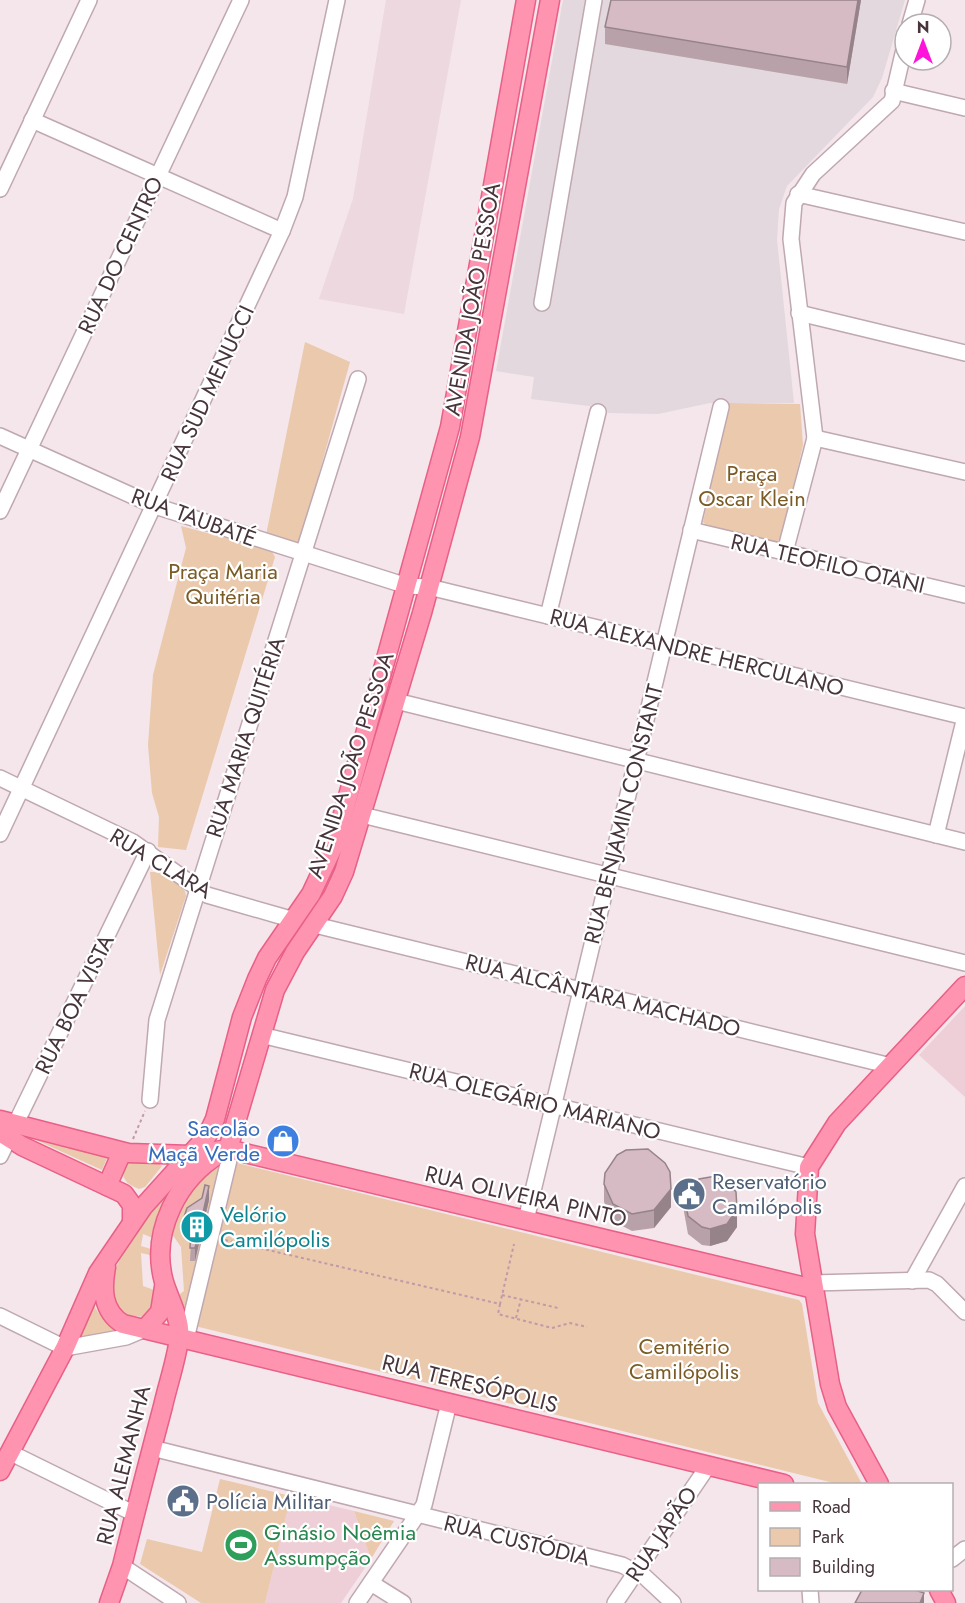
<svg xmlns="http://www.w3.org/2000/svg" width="965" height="1603" font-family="Jost,sans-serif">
	<rect width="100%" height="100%" fill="#f4e6ea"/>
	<path fill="#ecd8de" d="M386,0H461L404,314L319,299L353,199Z"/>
	<path fill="#e3d8dd" d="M563,0H905L882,78L873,97L787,186L779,209L777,240L794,403H710L658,414L609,413L589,406L531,399L534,377L496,371Z"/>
	<g fill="#eecfd7">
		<path d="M965,1006V1097L919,1055Z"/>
		<path d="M291,1496L354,1511L371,1559L341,1603H265Z"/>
	</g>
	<g fill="#eac9ad">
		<path d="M305,342L350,362L299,546L266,535Z"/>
		<path d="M729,403L800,404L803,445L782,537L777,542L708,527L703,522Z"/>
		<path d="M181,526L271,550L275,557L186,850L158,847L159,817L152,793L148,745L153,675L186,548Z"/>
		<path d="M150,872C163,871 185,882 186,896L160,975Z"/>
		<path d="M25,1135L108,1156L102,1170Z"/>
		<path d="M131,1161L159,1164L162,1166L145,1187L139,1189C126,1184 120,1178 125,1165Z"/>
		<path d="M237,1163L799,1300L802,1304L818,1403L862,1484H838L195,1326L231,1168Z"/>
		<path d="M222,1165L187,1317L176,1297L184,1291L181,1247L172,1234C179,1205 195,1179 222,1165Z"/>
		<path d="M172,1187L160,1211L153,1238L143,1234L141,1246L151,1249L150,1255L141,1253L143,1286L154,1290V1306L144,1317L125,1315L112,1302L111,1278L120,1259L142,1220Z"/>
		<path d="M92,1303L102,1318L115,1329L116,1333L76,1339Z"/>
		<path d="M220,1479L291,1496L265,1603H201L140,1564L147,1539L202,1552Z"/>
		<path d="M354,1511L394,1521L371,1559Z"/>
	</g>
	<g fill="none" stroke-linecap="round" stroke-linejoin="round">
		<g stroke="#c0a8b0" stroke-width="18">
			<g id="minor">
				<path d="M910,24L917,0"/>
				<path d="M893,91L965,108"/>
				<path d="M32,120L282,231"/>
				<path d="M0,189L89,0"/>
				<path d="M798,194L965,232"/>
				<path d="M542,303L594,0"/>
				<path d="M799,313L965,353"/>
				<path d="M0,436L155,506L407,586L429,587L965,717"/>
				<path d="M815,438L965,472"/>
				<path d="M0,511L241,0"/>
				<path d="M691,530L965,595"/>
				<path d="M785,552L815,438L791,239L794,203L813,174L892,101L905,45"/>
				<path d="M548,616L598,412"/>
				<path d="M396,701L965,842"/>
				<path d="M0,778L133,842L207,895L294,920"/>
				<path d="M362,815L965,963"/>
				<path d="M0,834L282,231L295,197L337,0"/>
				<path d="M936,835L965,717"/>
				<path d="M315,925L891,1066"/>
				<path d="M261,1035L809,1167"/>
				<path d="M150,1100L157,1020L358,379"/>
				<path d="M0,1156L148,851"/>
				<path d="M526,1220L721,407"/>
				<path d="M912,1281L965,1186"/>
				<path d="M812,1283L929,1280L937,1284L965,1312"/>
				<path d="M0,1316L65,1348L126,1337L145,1329"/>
				<path d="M186,1339L229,1160L228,1149"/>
				<path d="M152,1448L622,1565L644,1576L673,1603"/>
				<path d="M9,1452L135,1514"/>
				<path d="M952,1559L965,1549"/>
				<path d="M122,1566L178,1603"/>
				<path d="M371,1583L403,1603"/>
				<path d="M810,1590L811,1603"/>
				<path d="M357,1603L424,1505L449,1403"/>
				<path d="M615,1603L708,1466"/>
			</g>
		</g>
		<g stroke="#e95f87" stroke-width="21">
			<g id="major">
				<path d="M0,1120L128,1153L191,1155L228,1149L814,1289"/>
				<path d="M0,1132L22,1146L124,1194L132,1205V1221"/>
				<path d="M228,1149L275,990L295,952L333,896L344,872L422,613L470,437L550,0"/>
				<path d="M107,1186L122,1152"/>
				<path d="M106,1267C102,1289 102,1311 123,1324L784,1484"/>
				<path d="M145,1329L160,1312L164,1287"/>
				<path d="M0,1471L65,1348L98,1273L143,1207L207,1136L215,1119L242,1017L257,979L267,958L311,894L335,843L450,427L526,0"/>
				<path d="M879,1484L837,1407L830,1384L805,1234L809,1167L837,1123L965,986"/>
				<path d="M939,1590L946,1603"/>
				<path d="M109,1603L122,1566C135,1513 149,1459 163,1406C168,1384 176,1361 179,1339C182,1321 169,1299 164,1282C150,1232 178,1178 221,1153"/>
			</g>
		</g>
		<g stroke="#c299a7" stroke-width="2" stroke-dasharray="3 3" stroke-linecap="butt">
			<path d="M133,1139L145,1111"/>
			<path d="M225,1240L500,1304L514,1244"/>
			<path d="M502,1295L558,1308"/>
			<path d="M500,1304L498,1314L552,1328L570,1323L587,1327"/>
			<path d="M516,1318L521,1299"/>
		</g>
		<use href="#minor" stroke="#fff" stroke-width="15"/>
		<use href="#major" stroke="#ff94b1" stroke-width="18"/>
	</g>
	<g fill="#b8a1a9">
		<path d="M861,0L847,84L605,44V27Z"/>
		<path d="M604,1184L671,1207L654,1228L632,1231L613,1221L604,1202Z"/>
		<path d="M684,1195L737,1227L727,1241L710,1246L702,1245L688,1234L684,1212Z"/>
		<path d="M209,1200L195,1261H190L191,1242L183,1233V1220Z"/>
	</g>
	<g fill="#96838a">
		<path d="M858,0H861L847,84V67Z"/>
		<path d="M209,1186V1200L195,1261V1248Z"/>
		<path d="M671,1189V1207L654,1228V1210Z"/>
		<path d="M737,1209V1227L727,1241L710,1246V1229Z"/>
		<path d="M924,1593V1603H920Z"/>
	</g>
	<g fill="#d6bbc5" stroke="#96838a" stroke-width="1.5">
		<path d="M611,0H858L847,67L605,27Z"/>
		<path d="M648,1149L665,1163L670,1172L671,1189L654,1210L632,1214L613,1204L604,1184L605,1173L617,1155L626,1150Z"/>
		<path d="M716,1176L731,1185L736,1192L737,1209L727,1224L710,1229L702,1227L688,1216L684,1195L699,1179Z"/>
		<path d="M205,1185L209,1186L195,1248H190L191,1229L183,1220L187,1208L202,1198Z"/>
		<path d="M862,1590H915L924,1593L920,1603H855Z"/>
	</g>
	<defs>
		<g id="shop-disc" transform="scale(1.725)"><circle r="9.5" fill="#3f7fe0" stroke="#fff"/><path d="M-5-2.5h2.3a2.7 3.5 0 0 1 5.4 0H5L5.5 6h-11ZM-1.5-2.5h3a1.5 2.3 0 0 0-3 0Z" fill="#fff"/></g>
		<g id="civic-disc" transform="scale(1.725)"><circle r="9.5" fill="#5c6f8a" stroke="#fff"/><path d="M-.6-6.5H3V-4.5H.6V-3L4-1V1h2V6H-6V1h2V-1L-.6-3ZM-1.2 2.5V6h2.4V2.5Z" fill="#fff"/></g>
		<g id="building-disc" transform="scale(1.725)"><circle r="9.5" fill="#0f9aa8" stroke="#fff"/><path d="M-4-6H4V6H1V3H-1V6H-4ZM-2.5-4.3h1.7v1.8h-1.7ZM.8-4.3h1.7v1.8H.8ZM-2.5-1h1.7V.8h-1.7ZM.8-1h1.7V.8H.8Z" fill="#fff"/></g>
		<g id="stadium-disc" transform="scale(1.725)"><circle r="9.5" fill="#2e9e5b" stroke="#fff"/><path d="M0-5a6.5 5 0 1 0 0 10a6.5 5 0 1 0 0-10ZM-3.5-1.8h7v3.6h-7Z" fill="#fff"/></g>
	</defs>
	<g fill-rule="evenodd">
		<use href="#shop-disc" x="283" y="1141"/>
		<use href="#civic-disc" x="689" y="1194"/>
		<use href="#building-disc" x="197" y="1227"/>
		<use href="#civic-disc" x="183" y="1501"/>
		<use href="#stadium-disc" x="241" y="1545"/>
	</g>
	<g text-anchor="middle" stroke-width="4.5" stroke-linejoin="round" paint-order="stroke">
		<g font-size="22" fill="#47353c" stroke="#fff">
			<text transform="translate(120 255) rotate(-65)" y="8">RUA DO CENTRO</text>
			<text transform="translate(472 299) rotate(-80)" y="8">AVENIDA JOÃO PESSOA</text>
			<text transform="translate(207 393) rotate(-65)" y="8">RUA SUD MENUCCI</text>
			<text transform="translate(194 517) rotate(20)" y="8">RUA TAUBATÉ</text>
			<text transform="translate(828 563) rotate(13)" y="8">RUA TEOFILO OTANI</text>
			<text transform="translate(697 652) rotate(14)" y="8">RUA ALEXANDRE HERCULANO</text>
			<text transform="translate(245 737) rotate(-72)" y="8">RUA MARIA QUITÉRIA</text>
			<text transform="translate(350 765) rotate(-72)" y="8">AVENIDA JOÃO PESSOA</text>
			<text transform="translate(623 814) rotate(-76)" y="8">RUA BENJAMIN CONSTANT</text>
			<text transform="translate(161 863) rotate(31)" y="8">RUA CLARA</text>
			<text transform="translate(603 995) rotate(14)" y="8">RUA ALCÂNTARA MACHADO</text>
			<text transform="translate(74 1004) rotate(-64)" y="8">RUA BOA VISTA</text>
			<text transform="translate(535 1101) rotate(14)" y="8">RUA OLEGÁRIO MARIANO</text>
			<text transform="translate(526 1196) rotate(13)" y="8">RUA OLIVEIRA PINTO</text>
			<text transform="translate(470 1383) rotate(14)" y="8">RUA TERESÓPOLIS</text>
			<text transform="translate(123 1465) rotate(-76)" y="8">RUA ALEMANHA</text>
			<text transform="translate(661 1534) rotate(-56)" y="8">RUA JAPÃO</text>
			<text transform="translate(517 1540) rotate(14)" y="8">RUA CUSTÓDIA</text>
		</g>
		<g font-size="22" fill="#7b5b25" stroke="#fff">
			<text x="752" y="481">Praça<tspan x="752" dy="25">Oscar Klein</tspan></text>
			<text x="223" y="579">Praça Maria<tspan x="223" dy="25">Quitéria</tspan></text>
			<text x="684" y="1354">Cemitério<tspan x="684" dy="25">Camilópolis</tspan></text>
		</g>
		<g font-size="22" fill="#366cbe" stroke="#fff" text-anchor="end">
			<text x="260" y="1136">Sacolão<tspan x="260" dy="25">Maçã Verde</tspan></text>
		</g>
		<g font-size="22" fill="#4e5e75" stroke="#fff" text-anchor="start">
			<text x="712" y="1189">Reservatório<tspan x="712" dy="25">Camilópolis</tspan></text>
			<text x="206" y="1509">Polícia Militar</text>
		</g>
		<g font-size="22" fill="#0d838f" stroke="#fff" text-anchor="start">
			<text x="220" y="1222">Velório<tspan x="220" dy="25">Camilópolis</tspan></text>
		</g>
		<g font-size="22" fill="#27864d" stroke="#fff" text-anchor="start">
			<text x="264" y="1540">Ginásio Noêmia<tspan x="264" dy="25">Assumpção</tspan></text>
		</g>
	</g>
	<rect x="758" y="1483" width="195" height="108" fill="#ffffff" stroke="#b5aeb1" stroke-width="1.5"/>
	<rect x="770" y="1502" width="30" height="9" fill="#ff94b1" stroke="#b5aeb1" stroke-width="1.5"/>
	<text x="812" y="1513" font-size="18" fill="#47353c">Road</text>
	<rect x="770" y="1528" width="30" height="18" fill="#eac9ad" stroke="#b5aeb1" stroke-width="1.5"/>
	<text x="812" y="1543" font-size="18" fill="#47353c">Park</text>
	<rect x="770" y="1558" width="30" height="18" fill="#d6bbc5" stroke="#b5aeb1" stroke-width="1.5"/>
	<text x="812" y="1573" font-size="18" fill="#47353c">Building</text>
	<g transform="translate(923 42)"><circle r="28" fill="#ffffff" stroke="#b5aeb1" stroke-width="1.5"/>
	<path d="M0-4.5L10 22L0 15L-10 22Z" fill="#ff12d9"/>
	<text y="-9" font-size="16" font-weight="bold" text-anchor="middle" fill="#47353c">N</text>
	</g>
</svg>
